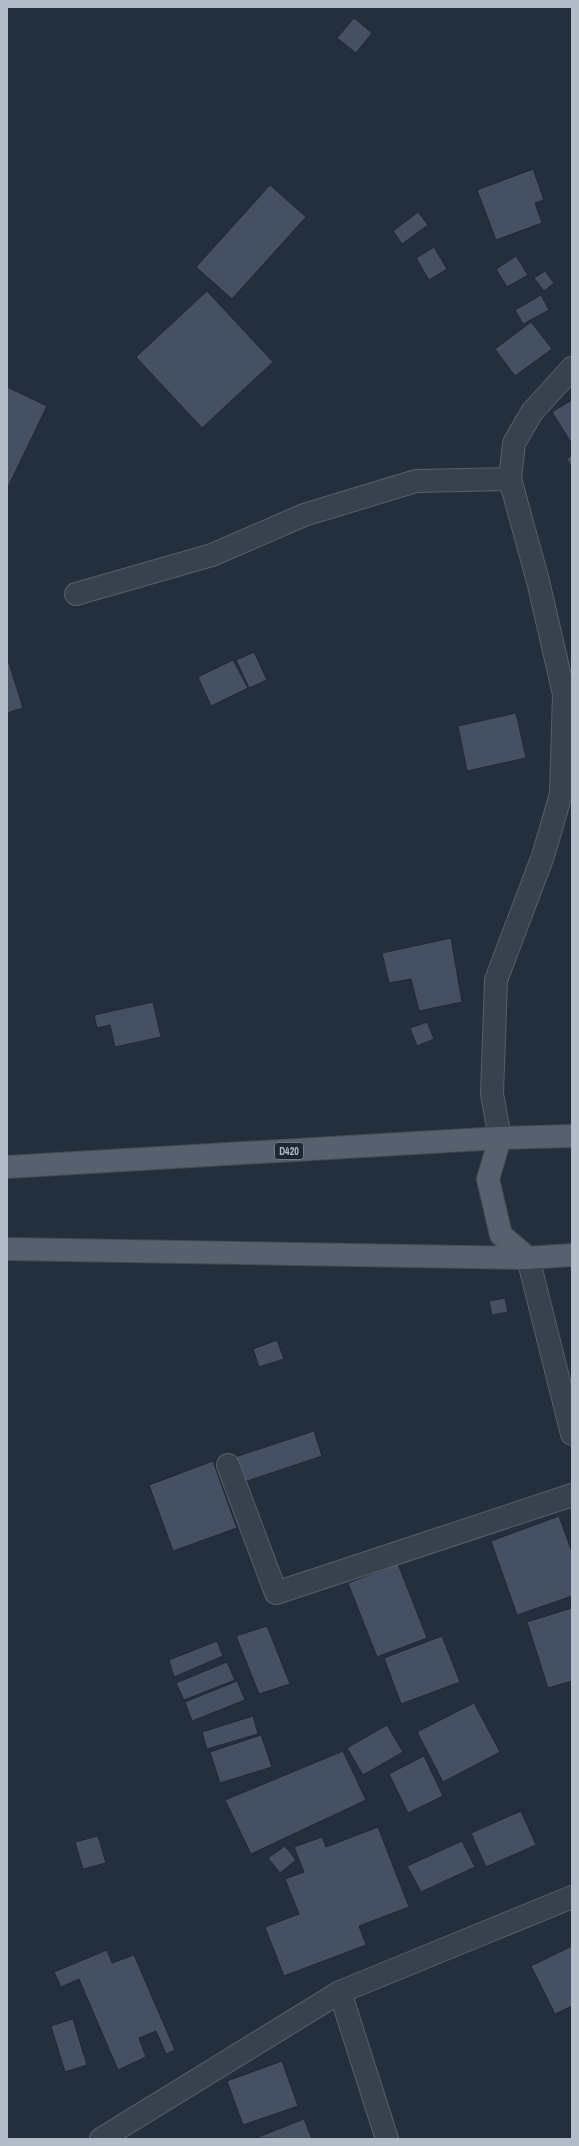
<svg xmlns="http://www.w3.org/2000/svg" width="579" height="2146" font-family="'Archivo Narrow',sans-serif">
	<rect width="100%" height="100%" fill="#242f3e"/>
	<g fill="#455162" stroke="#1f2835">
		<path d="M354,18L372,33L356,53L337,38Z"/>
		<path d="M533,169L544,200L535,203L542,223L496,240L477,190Z"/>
		<path d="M270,185L306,217L232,299L196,267Z"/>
		<path d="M418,212L428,225L402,244L393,231Z"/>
		<path d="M434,247L447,269L429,280L416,258Z"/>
		<path d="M516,256L528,275L507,287L496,269Z"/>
		<path d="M545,271L554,283L544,291L534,278Z"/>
		<path d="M207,291L273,362L202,428L136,357Z"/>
		<path d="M541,295L549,310L523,324L515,310Z"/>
		<path d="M531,322L552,349L515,376L495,349Z"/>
		<path d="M7,387L47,406L7,489Z"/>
		<path d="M572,400V444L552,412Z"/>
		<path d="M572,455V467L567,459Z"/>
		<path d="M254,652L267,680L249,688L236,660Z"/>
		<path d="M7,657L23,708L7,713Z"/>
		<path d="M233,660L248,688L211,706L198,677Z"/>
		<path d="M516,713L526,758L467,771L458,726Z"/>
		<path d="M451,938L462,1002L419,1011L411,979L389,983L382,953Z"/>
		<path d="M153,1002L161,1037L115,1047L110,1025L97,1028L94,1015Z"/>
		<path d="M427,1022L434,1039L417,1046L410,1028Z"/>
		<path d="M505,1298L508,1312L492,1315L489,1301Z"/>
		<path d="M277,1340L284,1359L259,1367L253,1349Z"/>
		<path d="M314,1431L322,1456L244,1482L235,1457Z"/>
		<path d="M213,1461L237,1528L173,1551L149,1485Z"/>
		<path d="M559,1516L572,1552V1596L517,1615L491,1541Z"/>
		<path d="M398,1564L427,1638L377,1657L348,1583Z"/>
		<path d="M572,1608V1681L548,1688L527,1622Z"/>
		<path d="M267,1626L290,1684L259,1694L236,1636Z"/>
		<path d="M442,1636L460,1682L401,1704L384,1658Z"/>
		<path d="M217,1641L223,1656L174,1677L169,1660Z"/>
		<path d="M227,1662L235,1680L184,1700L176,1683Z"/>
		<path d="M237,1681L245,1700L192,1721L185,1702Z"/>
		<path d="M474,1703L500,1752L443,1782L417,1732Z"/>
		<path d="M253,1716L258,1734L207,1749L202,1732Z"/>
		<path d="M387,1725L403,1752L363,1775L347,1748Z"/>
		<path d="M261,1735L272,1767L220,1783L210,1752Z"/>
		<path d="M343,1751L366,1800L251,1854L225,1800Z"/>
		<path d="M424,1756L443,1796L408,1813L389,1774Z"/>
		<path d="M521,1811L536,1845L486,1867L471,1833Z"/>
		<path d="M378,1827L409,1907L359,1926L366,1945L284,1976L265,1927L299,1914L285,1879L304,1872L294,1847L322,1837L326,1847Z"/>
		<path d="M98,1836L106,1863L83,1869L75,1842Z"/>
		<path d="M462,1841L475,1867L421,1892L407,1866Z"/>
		<path d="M285,1846L296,1860L280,1873L268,1858Z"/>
		<path d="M572,1946V2006L555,2014L531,1966Z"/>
		<path d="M107,1950L112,1963L134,1955L175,2050L166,2054L156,2031L139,2038L146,2057L118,2070L79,1979L61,1987L54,1972Z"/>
		<path d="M73,2019L87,2065L65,2072L51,2026Z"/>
		<path d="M282,2061L298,2106L243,2125L227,2081Z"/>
		<path d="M304,2119L312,2139L256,2138Z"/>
	</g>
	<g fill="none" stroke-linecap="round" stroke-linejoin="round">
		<g stroke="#565f6c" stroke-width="24">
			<g id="minor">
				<path d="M76,594L212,555L304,515L416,481L510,479"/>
				<path d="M500,1138L492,1094L496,980L543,856L561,794L564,694L538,581L510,479L514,443L532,412L572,368"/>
				<path d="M528,1258L572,1434"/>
				<path d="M228,1465L276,1593L572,1495"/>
				<path d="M340,1992L387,2139"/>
				<path d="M101,2139L340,1992L572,1897"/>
			</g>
		</g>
		<g stroke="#414a57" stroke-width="24">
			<g id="primary">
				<path d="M500,1138L488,1179L501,1235L528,1258"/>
				<path d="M7,1167L500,1138L572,1136"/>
				<path d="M7,1249L528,1258L572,1255"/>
			</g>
		</g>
		<use href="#minor" stroke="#38414e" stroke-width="22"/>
		<use href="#primary" stroke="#56606e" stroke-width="22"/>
	</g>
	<g text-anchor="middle" stroke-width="3" stroke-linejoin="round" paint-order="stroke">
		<rect fill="#1d2633" stroke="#878f9c" stroke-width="1" x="275" y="1143" width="28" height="16" rx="3"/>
		<g font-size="10" font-weight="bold" fill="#b4bcc9">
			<text x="289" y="1155">D420</text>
		</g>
	</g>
	<rect width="579" height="2146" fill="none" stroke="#b4bcc9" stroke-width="16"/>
</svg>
